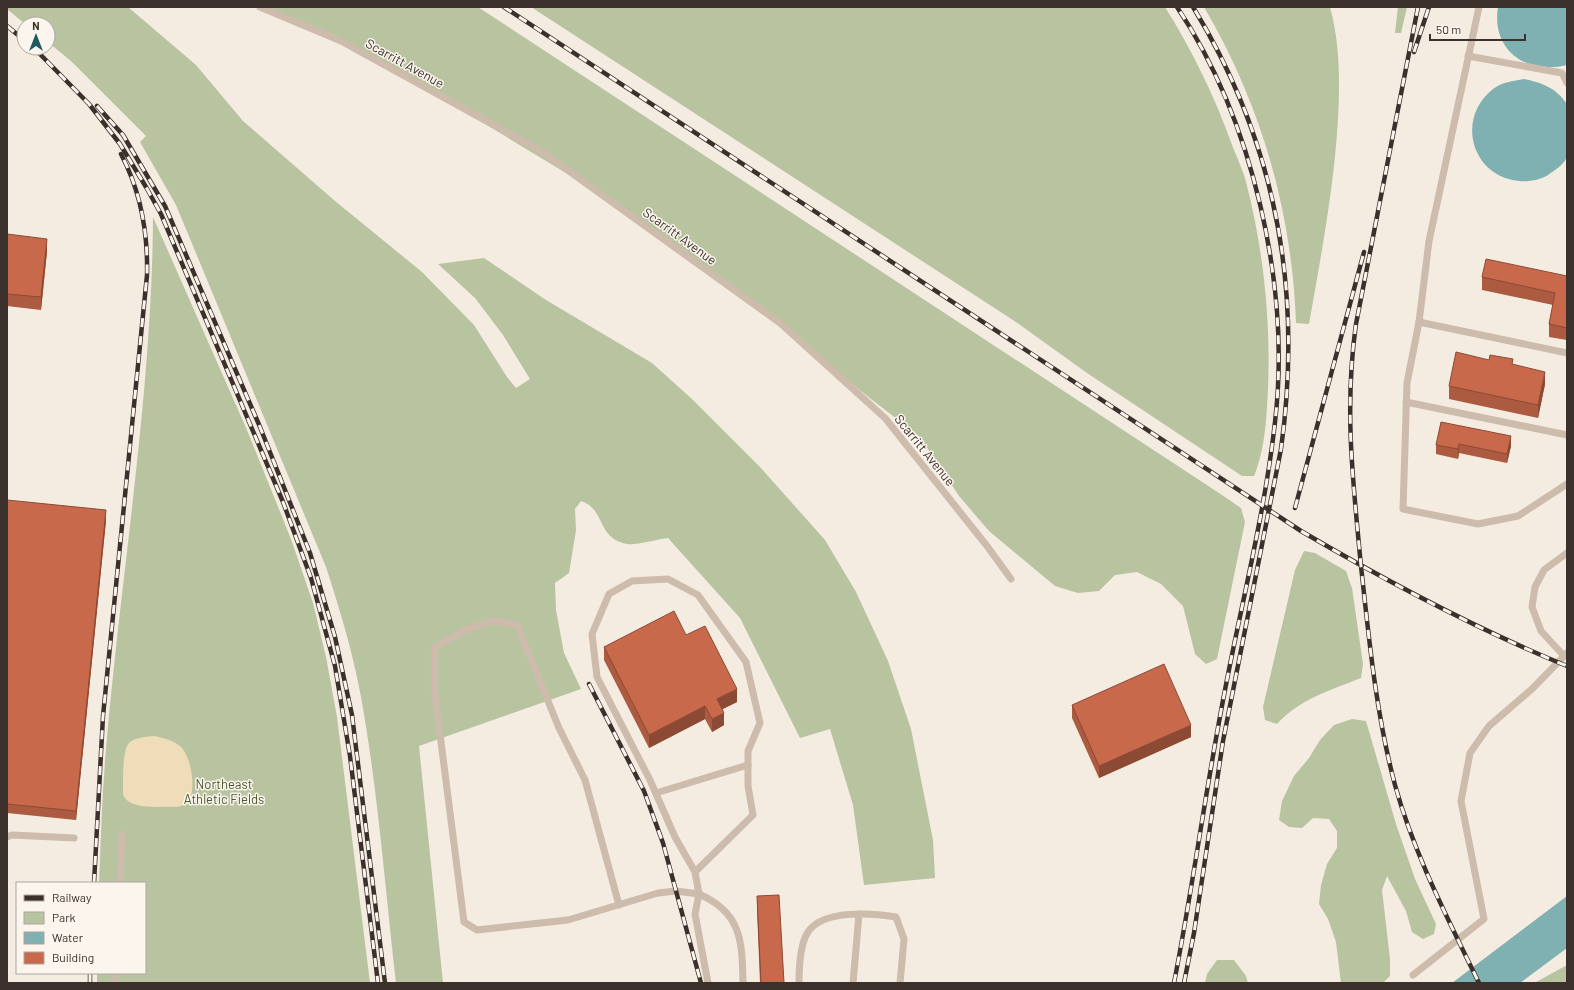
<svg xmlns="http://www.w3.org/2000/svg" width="1574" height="990" font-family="Barlow,sans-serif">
	<rect width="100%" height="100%" fill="#f4ebe1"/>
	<g fill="#b8c4a0">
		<path d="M7,7H128L196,65L243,121L335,201L422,272L474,325L507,377L516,388L530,379L503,335L475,298L438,264L484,258L546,300L652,363L692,399L760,467L825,540L856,592L888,661L911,729L933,840L935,878L864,885L853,805L830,729L800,738L740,618L668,538C659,539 633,546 627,544C596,538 606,509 581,501L575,509L576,530L569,573L555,583L556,610L564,653L581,689L419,746L443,983H396C385,888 378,791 361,697C353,653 340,610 326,567L176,205L140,142L146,136L72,62L48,42V24H25L7,9Z"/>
		<path d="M257,7H478L1219,493L1241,508L1245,522L1217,659L1206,664L1195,654L1183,606L1161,584L1137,572L1115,575L1099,591L1078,593L1055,586L989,531L959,496L920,437L862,392L767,313L609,199L376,58Z"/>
		<path d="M531,7H1165C1192,50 1215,97 1232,145C1237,158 1243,170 1246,182C1263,247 1271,320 1268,387C1267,414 1265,451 1254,476H1242L1087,373L1016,322Z"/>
		<path d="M1204,7H1330C1340,44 1340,80 1338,119C1334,188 1321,256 1309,324L1296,323C1292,211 1261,104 1204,7Z"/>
		<path d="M1398,7H1407L1401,33H1395Z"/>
		<path d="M153,217L247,430L291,539L313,603L326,657L337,717L370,983H97V973H145V883H99C101,838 102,793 106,749C121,572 152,395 153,217Z"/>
		<path d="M1304,551L1315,553L1346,571L1352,588L1363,664L1361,678C1329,691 1301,698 1277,724L1265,720L1263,707L1295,570Z"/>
		<path d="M1352,719L1366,721L1396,824L1415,879L1436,924L1434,934L1423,939L1412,932L1406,911L1387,876L1382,890L1390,959V976L1383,983H1341L1336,942L1328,919L1319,904L1321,885L1327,864L1337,848V831L1329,819L1313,818L1302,828L1289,827L1279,820L1282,801L1294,776L1309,758L1320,740L1334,725Z"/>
		<path d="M1217,960H1234L1246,976L1248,983H1205L1207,974Z"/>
		<path d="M1567,965V983H1535L1536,982Z"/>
	</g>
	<path fill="#efdcb8" d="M154,736C163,738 173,740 180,746C191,755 197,790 188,802C185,805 181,806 177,807C162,806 128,811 123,794C123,782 122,750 129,743C135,737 146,737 154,736Z"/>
	<g fill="#7fb0b2">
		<path d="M1498,7H1567V65C1527,75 1491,51 1498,7Z"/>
		<path d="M1524,79C1543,83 1556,88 1567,104C1567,120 1570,140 1567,156C1565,164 1555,170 1548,175C1540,180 1529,182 1519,181C1472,177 1455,119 1493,89C1502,82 1513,81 1524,79Z"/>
		<path d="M1567,896V948L1520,983H1452Z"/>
	</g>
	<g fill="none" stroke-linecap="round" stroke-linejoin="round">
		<g stroke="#cdbbac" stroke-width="7">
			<path d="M260,7L341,41L541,151L780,323L885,418L987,546L1011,579"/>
			<path d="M1479,7L1429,241L1419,322L1567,353"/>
			<path d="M1468,56L1562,73L1567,83"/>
			<path d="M1419,322L1407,383L1403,509L1478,524L1518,516L1567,484"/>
			<path d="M1406,402L1567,435"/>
			<path d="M1564,656L1541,631L1532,607L1535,587L1544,570L1567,553"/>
			<path d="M656,793L748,765"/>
			<path d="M7,837L12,835L74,838"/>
			<path d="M120,883L122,834"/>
			<path d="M619,905L585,780L559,728L517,625L492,621L464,631L435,647V695L464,922L477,930L568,920L658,893L676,891L699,894L695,872L675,837L650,780L597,677L592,634L609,594L632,581L668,579L698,595L746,662L760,723L748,751V786L753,815L695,872"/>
			<path d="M1413,975L1484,919L1461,801L1470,753L1489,726L1533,688L1567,653"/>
			<path d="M116,983V973"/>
			<path d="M708,983L695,914L699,894C742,913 742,941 743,983"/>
			<path d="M799,983C799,969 800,944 808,932C823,909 873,913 896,917L904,939L900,983"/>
			<path d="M853,983L859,914"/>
		</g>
		<g stroke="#3b302b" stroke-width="4.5">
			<g id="rail">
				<path d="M504,7L1301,531C1388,582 1474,628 1567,666"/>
				<path d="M1418,7L1356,324C1344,408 1353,482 1361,566C1369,639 1376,714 1395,785C1414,854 1448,919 1479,983"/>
				<path d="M7,26L24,40"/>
				<path d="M34,48L89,104L120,144L146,187L161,214L283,502L311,578L335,666L350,756L378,983"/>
				<path d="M1414,52L1429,7"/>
				<path d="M97,106L123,135L165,206L260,427L310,553L335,637L352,715L385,983"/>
				<path d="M1295,508L1364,252"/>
				<path d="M589,684L644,791L663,843L701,983"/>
				<path d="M94,883L103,716L147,275C148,233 141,192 121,154"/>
				<path d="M90,983V973"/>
				<path d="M1174,983C1193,886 1206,787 1225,690C1242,601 1265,512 1275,422C1291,287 1253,120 1177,7"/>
				<path d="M1184,983L1194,933L1223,741L1281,449C1303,291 1277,144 1193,7"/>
			</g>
		</g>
		<use href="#rail" stroke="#fbf5ee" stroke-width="3" stroke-dasharray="9" stroke-linecap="butt"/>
	</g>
	<g fill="#ac5a40">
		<path d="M7,234L47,251L41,310L7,306Z"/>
		<path d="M1567,276V340L1549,337V324L1553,305L1482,290V277Z"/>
		<path d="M1513,365L1545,384L1538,418L1449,399V386Z"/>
		<path d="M1441,422L1511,446L1507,463L1459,453L1458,459L1436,454V445Z"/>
		<path d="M7,500L106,520L76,820L7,813Z"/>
		<path d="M686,635L737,702L722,709L724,725L712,732L705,719L649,748L604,660V647Z"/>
		<path d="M1072,705L1191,737L1099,778L1072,718Z"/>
		<path d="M757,896L784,983H760L757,909Z"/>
	</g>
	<g fill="#8c4a34">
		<path d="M47,239V251L41,310V297Z"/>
		<path d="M1545,372V384L1538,418V405Z"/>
		<path d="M1511,436V446L1507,463V454Z"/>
		<path d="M1459,444V453L1458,459V449Z"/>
		<path d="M106,510V520L76,820V811Z"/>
		<path d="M737,689V702L717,712V699Z"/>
		<path d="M705,706V719L649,748V735Z"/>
		<path d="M724,713V725L712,732V719Z"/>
		<path d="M1191,725V737L1099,778V766Z"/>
	</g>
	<g fill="#c8694b" stroke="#8c4a34">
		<path d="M7,234L47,239L41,297L7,294Z"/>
		<path d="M1486,259L1567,276V328L1549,324L1555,293L1482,277Z"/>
		<path d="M1456,352L1489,360L1490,355L1513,359L1512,364L1545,372L1538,405L1449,386Z"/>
		<path d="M1441,422L1511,436L1507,454L1459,444L1458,449L1436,445Z"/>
		<path d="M7,500L106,510L76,811L7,804Z"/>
		<path d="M674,611L686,635L705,626L737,689L717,699L724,713L712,719L705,706L649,735L604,647Z"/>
		<path d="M1164,664L1191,725L1099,766L1072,705Z"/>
		<path d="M779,895L784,983H761L757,896Z"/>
	</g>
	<g text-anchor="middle" stroke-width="3" stroke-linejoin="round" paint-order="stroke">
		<g font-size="13" fill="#3b302b" stroke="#fbf5ee">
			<text transform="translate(405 63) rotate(29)" y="5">Scarritt Avenue</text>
			<text transform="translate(680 236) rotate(36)" y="5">Scarritt Avenue</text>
			<text transform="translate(925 450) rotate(51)" y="5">Scarritt Avenue</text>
		</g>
		<g font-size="13" fill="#4a5a2e" stroke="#fbf5ee">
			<text x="224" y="789">Northeast<tspan x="224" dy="15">Athletic Fields</tspan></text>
		</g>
	</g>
	<rect width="1574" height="990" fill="none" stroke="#3b302b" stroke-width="16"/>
	<rect x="16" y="882" width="130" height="92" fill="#fbf5ee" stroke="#aea6a0"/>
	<rect x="24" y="895" width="20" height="6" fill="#3b302b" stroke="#aea6a0"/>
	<text x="52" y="902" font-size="12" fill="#3b302b">Railway</text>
	<rect x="24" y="912" width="20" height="12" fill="#b8c4a0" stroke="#aea6a0"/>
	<text x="52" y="922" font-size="12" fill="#3b302b">Park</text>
	<rect x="24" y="932" width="20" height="12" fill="#7fb0b2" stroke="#aea6a0"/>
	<text x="52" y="942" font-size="12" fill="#3b302b">Water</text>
	<rect x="24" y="952" width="20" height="12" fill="#c8694b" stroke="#aea6a0"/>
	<text x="52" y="962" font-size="12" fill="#3b302b">Building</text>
	<g transform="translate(36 36)"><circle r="19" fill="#fbf5ee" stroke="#aea6a0"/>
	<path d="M0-3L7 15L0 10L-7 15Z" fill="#1f5a5e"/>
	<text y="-6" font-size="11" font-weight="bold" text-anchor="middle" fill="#3b302b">N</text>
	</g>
	<path d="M1430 34v6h95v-6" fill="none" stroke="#3b302b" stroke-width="2"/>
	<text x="1436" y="34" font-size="12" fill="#3b302b" stroke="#fbf5ee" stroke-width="3" paint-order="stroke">50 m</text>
</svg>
